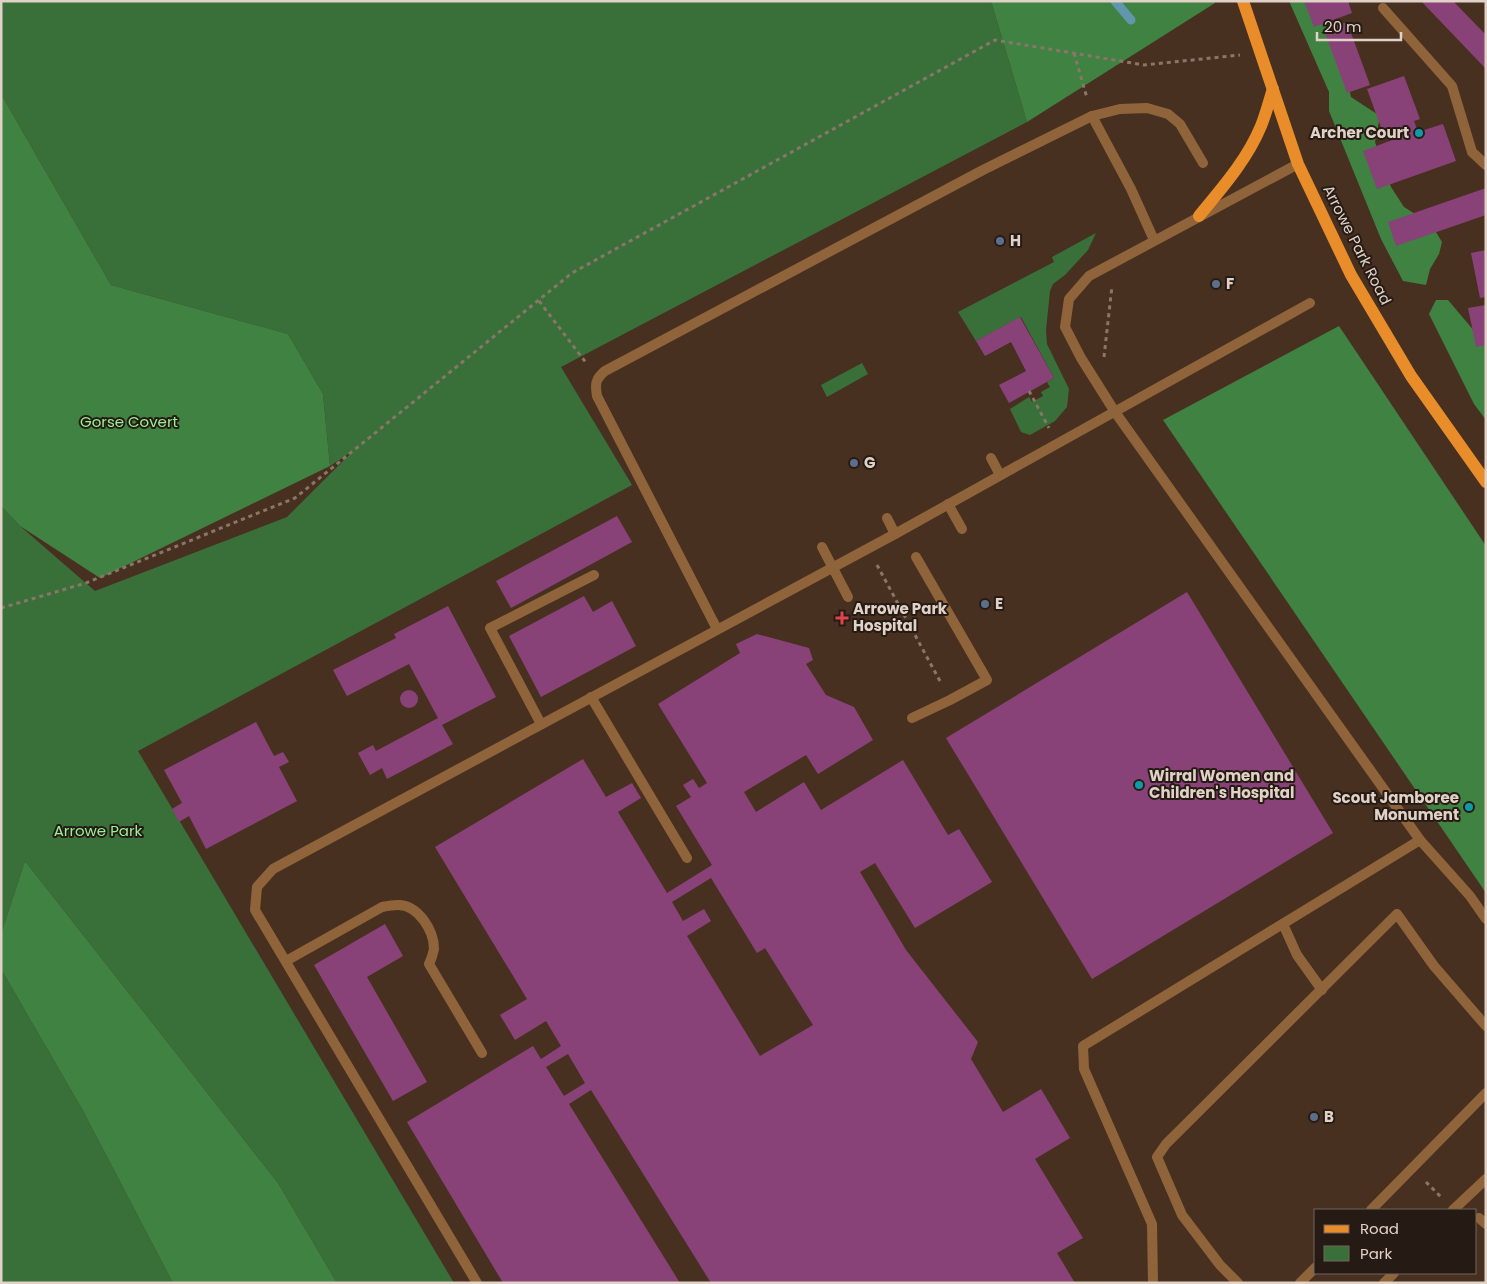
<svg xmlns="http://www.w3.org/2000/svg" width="1487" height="1284" font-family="Poppins,sans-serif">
	<rect width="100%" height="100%" fill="#483020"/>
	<g fill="#39703a">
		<path d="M1,1H991L1027,122L561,367L632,485L138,751L454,1283H337L278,1183L25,861L1,934V506L20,526L95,591L287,517L353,451L330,466L323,394L288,334L111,285L1,94Z"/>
		<path d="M1096,233L1088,250L1065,275L1053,284L1050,291L1046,330L1047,344L1069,389L1067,407L1055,421L1030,435L1021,432L1010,409L1029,397L1032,402L1043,396L1041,392L1050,387L1047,382L1054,378L1021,317L976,341L958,312L1054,262L1052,257Z"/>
		<path d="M862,363L868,374L827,397L821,385Z"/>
		<path d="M1,969L82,1109L173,1283H1Z"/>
	</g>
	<g fill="#3f8241">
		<path d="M991,1H1214L1215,3L1027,122Z"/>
		<path d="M1289,1H1318L1341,49L1351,97L1380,116L1375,142L1391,187L1404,207L1431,224L1442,242L1439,254L1430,269L1426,285L1403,281L1381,239L1329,111V92Z"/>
		<path d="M1,94L111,285L288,334L323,394L330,466L100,578L20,526L1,506Z"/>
		<path d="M1436,300H1448L1486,345V420L1474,404L1429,314Z"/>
		<path d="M1339,326L1486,546V893L1163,420Z"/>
		<path d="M25,861L278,1183L337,1283H173L82,1109L1,969V934Z"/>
	</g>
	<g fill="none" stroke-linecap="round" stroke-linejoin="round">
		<path stroke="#6296ad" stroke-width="9" d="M1115,1L1131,20"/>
	</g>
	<g fill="#884278" fill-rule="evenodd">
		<path d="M1304,1H1348L1352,13L1314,27Z"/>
		<path d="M1421,1H1453L1486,35V69Z"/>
		<path d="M1347,22L1370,85L1347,93L1324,30Z"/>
		<path d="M1404,76L1420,119L1414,121L1418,132L1443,124L1456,161L1377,189L1363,151L1395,139L1392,129L1383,133L1367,89Z"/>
		<path d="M1486,188V215L1396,246L1388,222Z"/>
		<path d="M1486,250V297L1480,298L1471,253Z"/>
		<path d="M1486,305V345L1476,347L1468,308Z"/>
		<path d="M1020,317L1054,378L1009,403L999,385L1026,371L1011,342L985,356L976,341Z"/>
		<path d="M617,516L632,542L511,608L496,581Z"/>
		<path d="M1187,592L1333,833L1092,979L946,738Z"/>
		<path d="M584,596L593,612L612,601L636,646L541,697L509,636Z"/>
		<path d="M448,606L496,697L442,725L453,744L387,779L382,768L370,775L358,753L373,745L376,751L438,718L409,664L347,696L333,670L396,638L394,634Z"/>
		<path d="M757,634L809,648L813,660L806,664L826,695L854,707L873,740L818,774L806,755L744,792L756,812L804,782L821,810L903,760L948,835L959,829L992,882L915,928L875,863L860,872L906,950L978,1042L971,1059L1003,1112L1041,1089L1070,1138L1035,1159L1083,1238L1057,1253L1075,1283H711L591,1090L569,1104L680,1283H503L407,1122L533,1046L541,1059L561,1046L546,1021L515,1040L500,1015L527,999L435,847L583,759L606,797L632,783L641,798L618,812L667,893L712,865L676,806L691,797L683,785L693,779L699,788L707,783L658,704L740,653L736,644ZM711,878L757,953L765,948L813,1025L760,1056L687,936L711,921L704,909L683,921L672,902ZM568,1054L585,1083L564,1096L546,1067Z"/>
		<circle cx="409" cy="699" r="9"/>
		<path d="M256,722L274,756L283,752L289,762L279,767L297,801L206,849L189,816L179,822L172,809L182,803L164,770Z"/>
		<path d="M385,924L403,956L367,977L427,1082L393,1101L314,965Z"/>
	</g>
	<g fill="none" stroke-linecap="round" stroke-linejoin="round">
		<g stroke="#8a7668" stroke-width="3" stroke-dasharray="4 4" stroke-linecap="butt">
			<path d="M1074,53L1087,98"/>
			<path d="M539,301L587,364"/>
			<path d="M1104,357L1112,286"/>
			<path d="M1029,391L1049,428"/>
			<path d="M877,565L941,683"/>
			<path d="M1,608L86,583L295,498L572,273L995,40L1144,65L1240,55"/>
			<path d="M1426,1182L1441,1197"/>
		</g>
		<g stroke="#90643b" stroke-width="10">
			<path d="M1092,116L1131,189L1154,240"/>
			<path d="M991,458L1000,475"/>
			<path d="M948,504L962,529"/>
			<path d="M887,518L895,534"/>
			<path d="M822,547L848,597"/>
			<path d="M717,629L597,396C595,385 595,379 605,371L983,170L1092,116L1120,109L1147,108L1168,114L1180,124L1203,163"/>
			<path d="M591,697L687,858"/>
			<path d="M912,718L950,700L987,680L916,557"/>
			<path d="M541,724L490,628L594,575"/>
			<path d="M1283,924L1297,955L1322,990"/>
			<path d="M286,961L382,907C387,906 393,905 398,905C418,905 434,930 434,949C433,954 431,960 429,964L482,1053"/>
			<path d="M1371,1210L1486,1093"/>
			<path d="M1479,1218L1486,1224"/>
			<path d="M477,1283L255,910L257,887L273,869L895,534L1310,303"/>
			<path d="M1238,1283L1220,1265L1182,1215L1157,1157L1166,1144L1397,914L1434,966L1486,1026"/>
			<path d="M1300,1283L1316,1267"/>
		</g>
		<g stroke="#90643b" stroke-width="10">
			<path d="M1383,8L1452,86L1472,152L1486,165"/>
			<path d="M1298,164L1089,276L1069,299L1065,327L1081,358L1115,412L1420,840L1470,896L1486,919"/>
			<path d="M1453,1210L1486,1179"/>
			<path d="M1153,1283L1152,1224L1084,1069L1083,1046L1420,840"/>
			<path d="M1384,1283L1394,1273"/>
		</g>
		<g stroke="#e88d2a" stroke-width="12">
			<path d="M1243,1L1298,164L1351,275L1411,376L1486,482"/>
			<path d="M1199,216C1222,188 1247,160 1261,126C1266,114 1269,101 1273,89"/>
		</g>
	</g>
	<g fill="#0f9aa8" stroke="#261b14" stroke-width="2">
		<circle cx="1419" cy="133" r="5"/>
		<circle cx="1139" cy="785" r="5"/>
		<circle cx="1469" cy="807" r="5"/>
	</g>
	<g fill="#5c6f8a" stroke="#261b14" stroke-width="2">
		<circle cx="1000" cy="241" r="5"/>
		<circle cx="1216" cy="284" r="5"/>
		<circle cx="854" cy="463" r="5"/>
		<circle cx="985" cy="604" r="5"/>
		<circle cx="1314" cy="1117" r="5"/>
	</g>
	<path fill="#e0444e" stroke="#261b14" stroke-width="2" d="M839.5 610.5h5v5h5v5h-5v5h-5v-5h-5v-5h5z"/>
	<g text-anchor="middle" stroke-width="4" stroke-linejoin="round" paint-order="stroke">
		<g font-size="15" font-weight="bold" fill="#e1d2c8" stroke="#261b14" text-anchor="start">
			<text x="1409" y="138" text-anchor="end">Archer Court</text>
			<text x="1010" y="246">H</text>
			<text x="1226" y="289">F</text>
			<text x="864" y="468">G</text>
			<text x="995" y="609">E</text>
			<text x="853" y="614">Arrowe Park<tspan x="853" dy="17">Hospital</tspan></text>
			<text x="1149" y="781">Wirral Women and<tspan x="1149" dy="17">Children's Hospital</tspan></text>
			<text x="1459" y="803" text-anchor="end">Scout Jamboree<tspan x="1459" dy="17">Monument</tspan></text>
			<text x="1324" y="1122">B</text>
		</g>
		<g font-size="15" fill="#e1d2c8" stroke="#261b14">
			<text transform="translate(1357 245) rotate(63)" y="5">Arrowe Park Road</text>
		</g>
		<g font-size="15" fill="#97f197" stroke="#261b14">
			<text x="129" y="427">Gorse Covert</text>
			<text x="98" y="836">Arrowe Park</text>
		</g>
	</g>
	<rect width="1487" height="1284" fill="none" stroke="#e1d2c8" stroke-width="5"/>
	<rect x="1314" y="1209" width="162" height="65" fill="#261b14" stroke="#71645c"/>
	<rect x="1324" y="1225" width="25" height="8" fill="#e88d2a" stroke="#71645c"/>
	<text x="1360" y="1234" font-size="15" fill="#e1d2c8">Road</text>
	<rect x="1324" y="1246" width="25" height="15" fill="#39703a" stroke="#71645c"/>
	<text x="1360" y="1259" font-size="15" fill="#e1d2c8">Park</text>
	<path d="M1317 32v8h84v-8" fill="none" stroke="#e1d2c8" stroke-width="2.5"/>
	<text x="1324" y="32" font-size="15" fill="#e1d2c8" stroke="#261b14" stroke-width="4" paint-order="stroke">20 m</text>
</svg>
